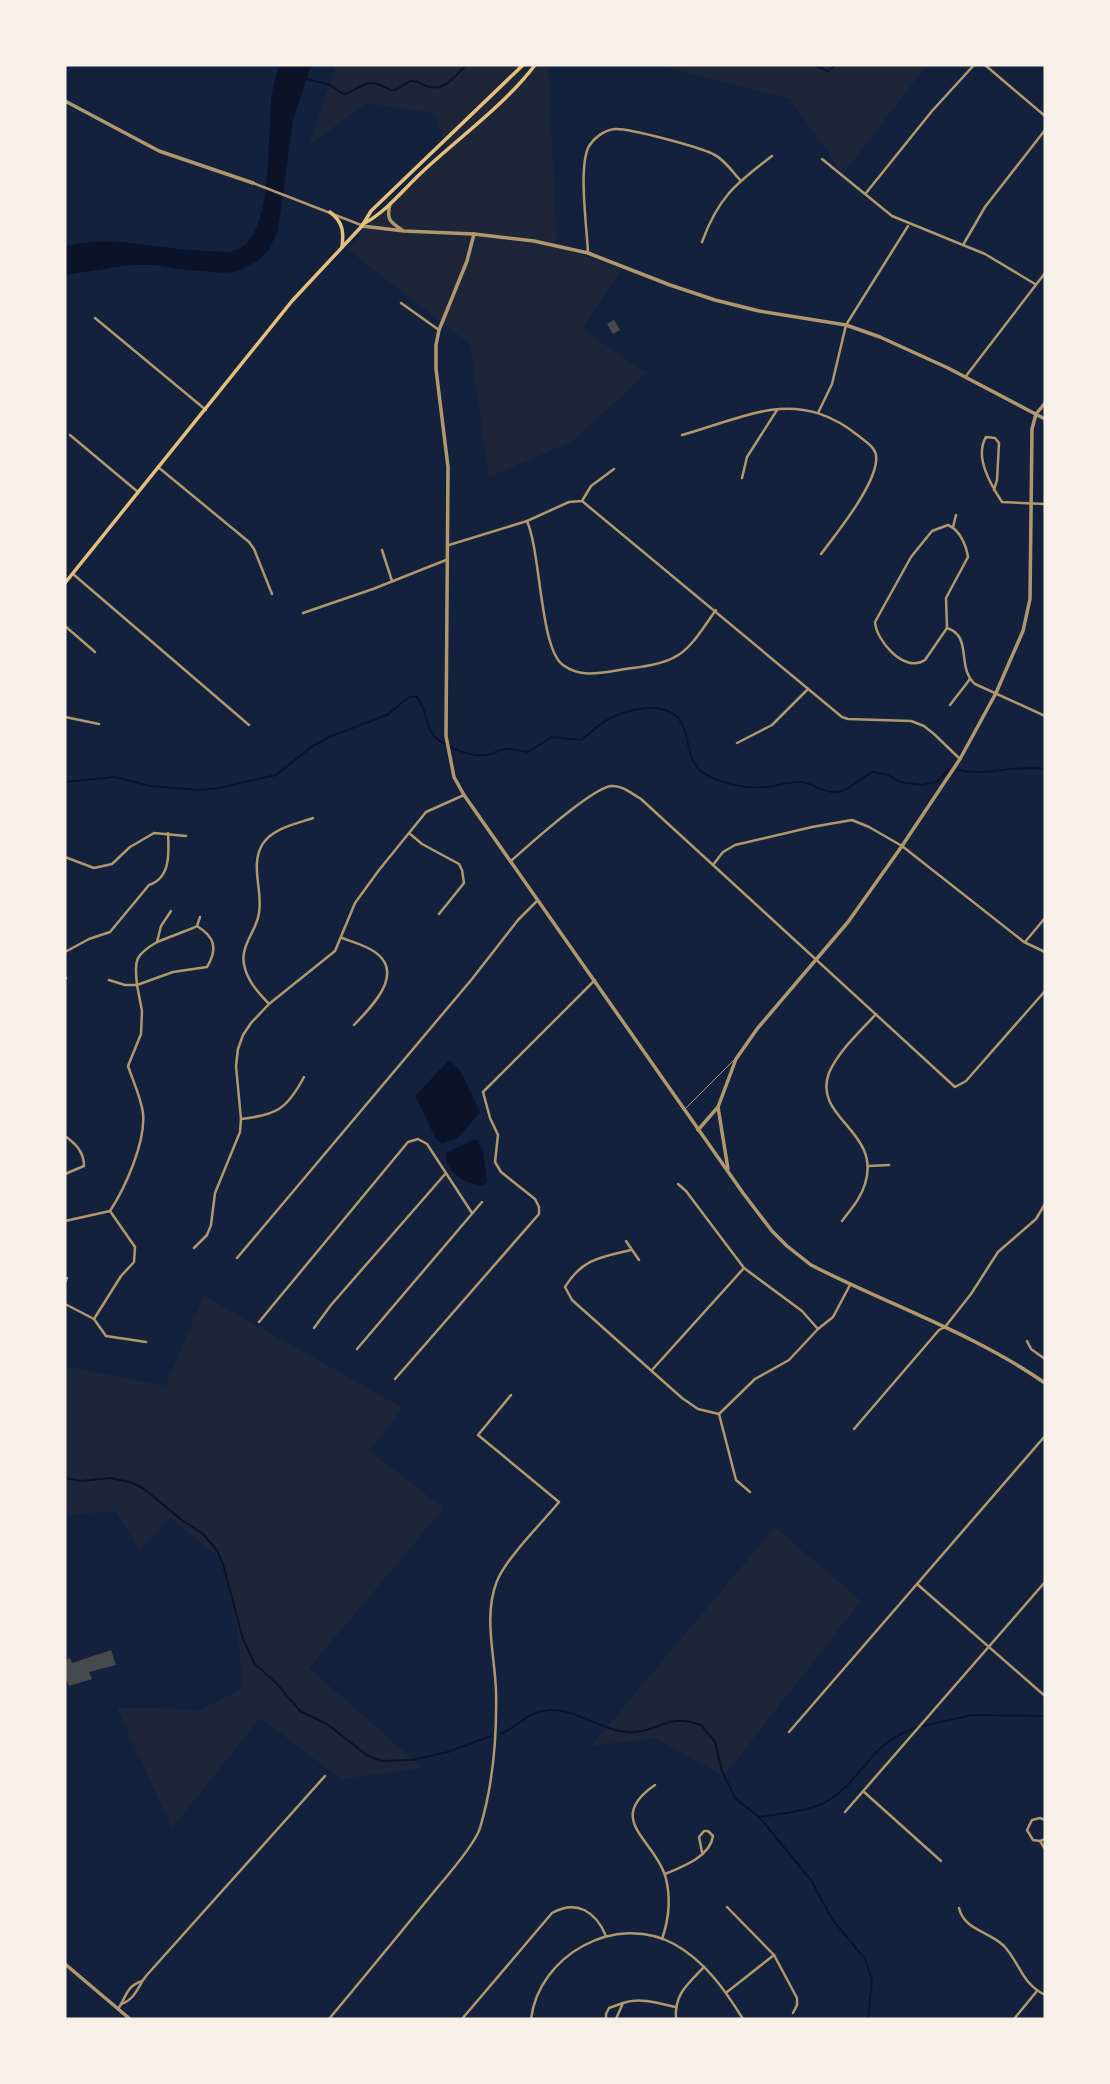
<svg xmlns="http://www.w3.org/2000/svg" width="1110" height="2084" font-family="'Roboto Serif',serif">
	<rect width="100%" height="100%" fill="#14213d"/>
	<g fill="#1d2539">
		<path d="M336,65H548L557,247L622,269L582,329L647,373L571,442L489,477L470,344L348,250L370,222L448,151L434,113L367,103L309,145Z"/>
		<path d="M658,65H927L843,174L790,99Z"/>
		<path d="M204,1296L403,1408L369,1451L444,1508L309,1668L423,1768L341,1779L260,1718L172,1828L117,1708H163L198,1711L243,1688L237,1629L222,1560L170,1518L139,1550L116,1511L65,1515V1364L68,1367L165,1386Z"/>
		<path d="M775,1527L861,1601L724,1776L655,1738L591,1746Z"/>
	</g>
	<g fill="#0b132b">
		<path d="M279,65H311L293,120L278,231L268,251L258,261L238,271L223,273L177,269L155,265H131L65,275V246C103,238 125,242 163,247C185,250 207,251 229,252C238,250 246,246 251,238C271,208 268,138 271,102C272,89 276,77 279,65Z"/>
		<path d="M449,1060L460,1070L480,1112L458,1138L442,1144L436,1139L415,1096Z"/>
		<path d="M473,1140H478L483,1151L487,1181L484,1185C467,1186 444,1172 446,1153Z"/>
	</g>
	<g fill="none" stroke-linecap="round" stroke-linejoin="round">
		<g stroke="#0b132b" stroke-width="2">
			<path d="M726,65H737"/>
			<path d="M814,65L828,71L836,65"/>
			<path d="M304,78L330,85L343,94C354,93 360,83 372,83C380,83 385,89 392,90C399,91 404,83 411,81C417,80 420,84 426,86C444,93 455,76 466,65"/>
			<path d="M958,770C987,777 1015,764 1045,769"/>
			<path d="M65,782L115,777L151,786L197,790L219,788L276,775L311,747L331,736L387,715L404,701L410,697H417C425,706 425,721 431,732C440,746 470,757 486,755C493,755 499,749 506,749C514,749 521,751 528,752L552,737L581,740C591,733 599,723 611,718C630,709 667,699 681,722C690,737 686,758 701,771C717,784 748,789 768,787C779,786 788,781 800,782C812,782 823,793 835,792C849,792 861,777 873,772L888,775L900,782L922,785L937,782L950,768"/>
			<path d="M65,1478L81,1481L111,1478L133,1483L144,1489L183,1521L202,1533L217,1550L223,1564L242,1636L254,1663L276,1683L300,1711L327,1724L368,1756L382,1761L412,1760L448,1752L491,1736"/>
			<path d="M922,1726L972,1715L1045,1716"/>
			<path d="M500,1734C515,1729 527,1713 543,1711C573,1705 598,1730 627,1732C657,1734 668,1712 701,1725L715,1742L722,1771L735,1798L759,1817L811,1880L832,1919L865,1959L872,1980L868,2019"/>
			<path d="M760,1817C782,1813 809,1812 829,1800C865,1778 868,1743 916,1728"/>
		</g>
	</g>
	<g fill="#48494c">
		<path d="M614,320L620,330L613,334L607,324Z"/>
		<path d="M111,1650L116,1665L89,1672L92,1679L69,1686L65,1676V1660L70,1658L72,1663Z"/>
	</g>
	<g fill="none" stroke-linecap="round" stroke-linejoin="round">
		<path stroke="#b1986c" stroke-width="1" d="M685,1109L734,1060"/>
		<g stroke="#b1986c" stroke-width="2.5">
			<path d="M985,65L1045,116"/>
			<path d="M822,159L892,216L985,254L1035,284"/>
			<path d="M253,183L361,225"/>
			<path d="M866,193L932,111L974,65"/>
			<path d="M702,242C718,198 735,184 772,156"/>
			<path d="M963,245L985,207L1045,130"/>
			<path d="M588,253C587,228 578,166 589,146C594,138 604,130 615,129C629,128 699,147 713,154C724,159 732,171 740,180"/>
			<path d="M401,303L439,330"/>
			<path d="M95,318L206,410"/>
			<path d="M966,376L1045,273"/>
			<path d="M818,413L832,384L846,325L908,226"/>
			<path d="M70,435L138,492"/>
			<path d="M682,435C711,427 740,415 770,410C806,405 833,415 860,437C869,444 878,449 876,462C873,488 837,533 821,554"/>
			<path d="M158,467L249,542L254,549L272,594"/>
			<path d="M742,478L747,457L777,410"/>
			<path d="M994,490L997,480L999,443L995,438L986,437C974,457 991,485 1002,502L1045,504"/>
			<path d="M582,501L842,717L848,719L911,721L924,726L934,734L960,759"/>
			<path d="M527,521C541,553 540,649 563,665C580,678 601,673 620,670C637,667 657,666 673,658C691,650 704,626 716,610"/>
			<path d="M953,527L956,515"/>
			<path d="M449,545L527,521L569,502L582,501L591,486L614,469"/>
			<path d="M382,550L392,581"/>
			<path d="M73,574L249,725"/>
			<path d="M303,613L373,589L446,560"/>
			<path d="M65,626L95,652"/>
			<path d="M947,628L925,660C904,674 876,640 875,622L911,557L932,531L948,525C960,530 966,545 968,557L946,598L947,628C973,636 956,668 975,684L1045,716"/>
			<path d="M950,705L970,679"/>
			<path d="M65,717L99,724"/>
			<path d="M737,743L772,725L808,689"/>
			<path d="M409,833L422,844L459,864L462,870L464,883L439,914"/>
			<path d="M65,857L94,868L112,864L130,847L154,833L186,836"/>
			<path d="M511,861C529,845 590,789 611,786C622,785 632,794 641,799L955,1087L966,1081L1045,991"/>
			<path d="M713,865L723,852L735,845L812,827L852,820L869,827L902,846L1024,942L1045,952"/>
			<path d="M171,911L161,926L157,942C135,955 134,960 137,985L173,972L207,967C218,949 215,937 197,926"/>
			<path d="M342,938C350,941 360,944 368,948C410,969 373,1005 354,1025"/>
			<path d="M157,942L193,928L197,926L200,917"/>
			<path d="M1025,942L1045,918"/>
			<path d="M65,952L89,939L110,932L149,885C171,878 169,852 168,833"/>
			<path d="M65,977L66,978"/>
			<path d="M269,1004C258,992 247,981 244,964C240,946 257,930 259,913C263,891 250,866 262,845C272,828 296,824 313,818"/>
			<path d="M241,1119C277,1115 287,1109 304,1077"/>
			<path d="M65,1136C76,1144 84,1152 84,1166L65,1174"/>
			<path d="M868,1166L889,1165"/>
			<path d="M678,1184L686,1191L744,1268L802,1311L818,1329"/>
			<path d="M65,1221L110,1211C125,1188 146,1142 143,1113C141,1098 133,1081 128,1066L141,1034L142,1011L137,985H125L109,980"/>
			<path d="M842,1221C851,1209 861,1198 865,1184C882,1131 812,1118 829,1073C838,1051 861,1031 876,1014"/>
			<path d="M626,1241L639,1260"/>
			<path d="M194,1248L207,1235L211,1225L215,1193L240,1132L241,1119L236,1066L238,1049L243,1035L251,1023L269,1004L335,951L355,903L379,870L426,812L464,795"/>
			<path d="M631,1250C601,1257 582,1259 565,1287L572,1300L682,1398L698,1409L719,1414L755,1379L789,1360L818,1329L833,1317L850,1285"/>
			<path d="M237,1258L472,979L518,920L537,901"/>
			<path d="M65,1282L67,1278"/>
			<path d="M65,1304L94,1319L106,1336L146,1342"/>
			<path d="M94,1319L121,1276L134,1262L135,1247L110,1211"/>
			<path d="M259,1322L408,1142L418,1139L427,1144L472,1213"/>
			<path d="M314,1328L331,1305L446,1173"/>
			<path d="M1027,1341L1031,1349L1045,1359"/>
			<path d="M357,1349L482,1202"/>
			<path d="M652,1370L744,1268"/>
			<path d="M395,1379L539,1214V1207L535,1199L501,1172L495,1162L498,1135L490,1118L483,1092L595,980"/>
			<path d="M719,1414L736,1480L750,1492"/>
			<path d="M854,1429L939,1330L945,1327L971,1294L998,1252L1036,1219L1045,1204"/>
			<path d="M917,1584L1045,1696"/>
			<path d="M789,1732L1045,1436"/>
			<path d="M655,1785C605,1819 653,1839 665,1875C671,1896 669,1919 662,1939"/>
			<path d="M863,1791L941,1861"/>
			<path d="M845,1812L1045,1582"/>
			<path d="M1045,1820L1040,1818L1032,1820L1027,1830L1033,1840L1040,1841L1045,1839"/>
			<path d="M1040,1841L1045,1849"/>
			<path d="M665,1874C682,1867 710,1857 713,1836L708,1831H704L699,1837L702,1852"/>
			<path d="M727,1907L774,1955L797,1998V2005L793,2013"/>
			<path d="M959,1908C964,1930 989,1931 1004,1946C1020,1963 1021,1983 1045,1995"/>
			<path d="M727,1992L774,1955"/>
			<path d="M623,2003C639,1997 659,2003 675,2007"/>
			<path d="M121,2004C135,2000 138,1986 146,1976L325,1776"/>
			<path d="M118,2009C126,1998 126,1986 142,1981"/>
			<path d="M329,2019C365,1976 401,1932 437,1888C449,1874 475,1844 480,1828C493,1785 497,1737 496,1691C495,1656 483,1616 497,1581C507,1557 542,1523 559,1502L478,1435L511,1395"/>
			<path d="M462,2019L552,1913C577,1899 596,1912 606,1936"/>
			<path d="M531,2019C539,1955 616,1912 674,1944C705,1961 725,1990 743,2019"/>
			<path d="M606,2019V2014L609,2008L623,2003L616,2019"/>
			<path d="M676,2019C674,1994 688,1984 704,1967"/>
			<path d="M1014,2019L1037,1991"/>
		</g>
		<g stroke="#b1986c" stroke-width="3.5">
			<path d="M65,101L159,151L253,183"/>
			<path d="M390,204C386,219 390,222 402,230"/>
			<path d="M362,226L404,231L474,234L534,241L588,253L670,285L715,300L759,311L846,325L880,337L948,368L1045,419"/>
			<path d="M474,234L467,261L439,330L436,345V369L448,467L446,736L454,777L464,795L743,1193L772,1231L787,1246L811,1265C889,1305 973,1333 1045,1383"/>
			<path d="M718,1107L728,1169"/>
			<path d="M698,1130L718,1107L736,1059L757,1029L848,922L902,846L960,759L996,693L1023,631L1030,599L1032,429L1036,414L1045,403"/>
			<path d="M65,1964L130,2019"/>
		</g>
		<g stroke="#e5c07b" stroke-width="3.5">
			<path d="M330,212C343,222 344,232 342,247"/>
			<path d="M363,224C386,212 402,191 420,174C458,138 504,106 535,65"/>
			<path d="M65,583L292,301L362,226L371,211L523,65"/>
		</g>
	</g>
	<rect width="1110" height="2084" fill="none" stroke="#f6f1e7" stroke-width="133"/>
</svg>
